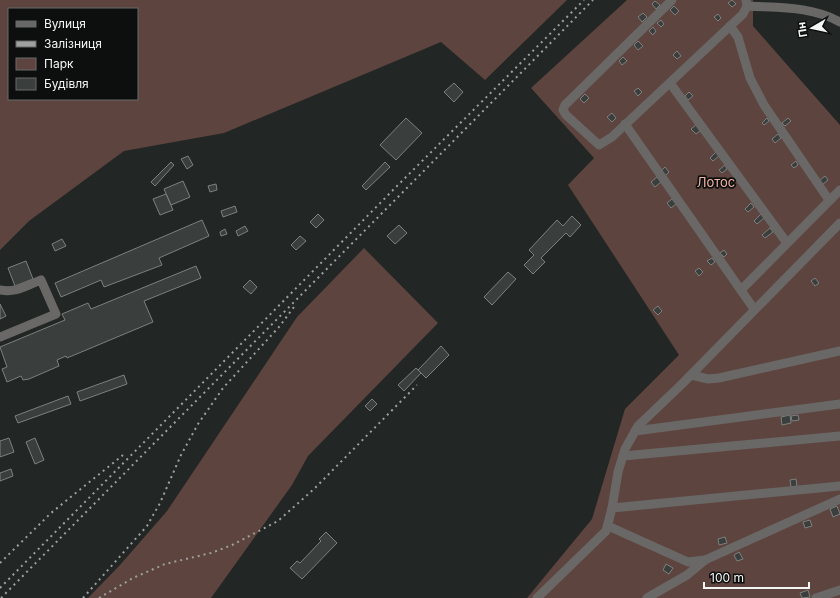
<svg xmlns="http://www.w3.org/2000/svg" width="840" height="598" font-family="Inter,sans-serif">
	<rect width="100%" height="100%" fill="#222625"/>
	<g fill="#5d443e" fill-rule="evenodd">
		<path d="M0,0H567L485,80L441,42L224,133L124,151L29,221L0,250ZM9,9H137V99H9Z"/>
		<path d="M627,0H753V26L840,125V598H527L592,519L625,409L679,355L568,185L594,158L531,88Z"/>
		<path d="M364,248L438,323L308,456L292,485L211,598H88L120,565L167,511L297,317Z"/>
	</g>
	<g fill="#3a3e3d" stroke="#7c817f">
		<path d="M732,0L736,4L732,7L728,3Z"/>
		<path d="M655,1L660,5L656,9L652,4Z"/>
		<path d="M674,6L679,11L675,15L670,10Z"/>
		<path d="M643,13L647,17L642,22L638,17Z"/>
		<path d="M718,14L721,18L718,21L714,17Z"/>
		<path d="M661,20L664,24L661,27L657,23Z"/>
		<path d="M653,27L656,31L653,35L649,31Z"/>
		<path d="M638,41L643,46L638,50L634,45Z"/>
		<path d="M677,51L681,56L677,59L673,55Z"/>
		<path d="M623,57L627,61L622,65L619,61Z"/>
		<path d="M454,83L463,92L454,102L444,92Z"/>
		<path d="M638,88L642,92L638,96L634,91Z"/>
		<path d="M689,92L693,96L688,100L685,96Z"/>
		<path d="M585,94L589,98L584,103L580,99Z"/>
		<path d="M612,113L616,118L612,122L607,117Z"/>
		<path d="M406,118L422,133L396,160L380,145Z"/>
		<path d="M767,118L769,121L764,125L762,123Z"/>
		<path d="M788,118L791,121L785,126L782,123Z"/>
		<path d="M696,125L700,131L696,134L691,129Z"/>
		<path d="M778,134L781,138L775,143L772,139Z"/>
		<path d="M716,152L719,156L713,161L710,158Z"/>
		<path d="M188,156L193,165L187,169L181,159Z"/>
		<path d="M796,161L798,165L794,168L791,165Z"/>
		<path d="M171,162L174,165L155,186L151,182Z"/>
		<path d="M385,162L390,167L366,190L362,186Z"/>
		<path d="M725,165L727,169L722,173L719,170Z"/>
		<path d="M665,167L669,172L665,176L661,171Z"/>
		<path d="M825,176L828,180L822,185L819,181Z"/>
		<path d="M657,177L661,182L655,187L651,182Z"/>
		<path d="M183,181L190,197L171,205L164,189Z"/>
		<path d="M216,184L217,190L210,192L208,186Z"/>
		<path d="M166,194L173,210L160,215L153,199Z"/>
		<path d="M672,199L676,204L671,208L667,203Z"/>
		<path d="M751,203L754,207L748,212L745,209Z"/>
		<path d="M235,206L237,212L223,217L221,211Z"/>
		<path d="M318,214L324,220L316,228L310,222Z"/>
		<path d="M761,214L764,218L757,224L754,221Z"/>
		<path d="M572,216L581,225L570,237L566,233L541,258L545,262L533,274L524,265L534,255L529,250L557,220L563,226Z"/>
		<path d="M202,220L209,236L159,258L162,265L104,287L101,280L61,297L55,283Z"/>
		<path d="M399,225L407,233L395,244L387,236Z"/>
		<path d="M245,226L248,231L238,236L236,231Z"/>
		<path d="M770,228L773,232L765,238L762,235Z"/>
		<path d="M225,229L227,234L221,236L220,232Z"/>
		<path d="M300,236L306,241L296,250L291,245Z"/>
		<path d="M62,239L66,246L55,251L52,244Z"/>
		<path d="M724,250L727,254L724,257L720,253Z"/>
		<path d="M712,258L715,262L711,265L707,261Z"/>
		<path d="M26,261L33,279L15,286L8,268Z"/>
		<path d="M196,266L201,278L144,301L153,322L67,358L66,356L57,360L59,366L29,379L23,380L21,376L7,382L2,369L7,367L0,347L65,320L62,314L88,303L91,309Z"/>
		<path d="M699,268L703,272L699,276L695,271Z"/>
		<path d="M508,272L516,279L492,305L484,297Z"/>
		<path d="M815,278L819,283L815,286L811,281Z"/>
		<path d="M250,280L257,287L251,294L243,287Z"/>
		<path d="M0,304L6,316L0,319Z"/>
		<path d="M658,306L662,311L658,315L653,310Z"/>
		<path d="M441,346L449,355L426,378L418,370Z"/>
		<path d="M416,368L421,373L404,391L398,385Z"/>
		<path d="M124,375L127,384L80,401L77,392Z"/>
		<path d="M68,396L71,404L18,423L15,416Z"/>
		<path d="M372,399L377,404L370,411L365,406Z"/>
		<path d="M790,415L791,423L782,425L781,417Z"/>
		<path d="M798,415L799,420L792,421L791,416Z"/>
		<path d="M9,438L14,452L0,457V441Z"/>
		<path d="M35,438L44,460L35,464L26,442Z"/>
		<path d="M11,469L13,476L0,481V473Z"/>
		<path d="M796,479L797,486L791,487L790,480Z"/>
		<path d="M837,506L840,514L833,517L830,509Z"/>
		<path d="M810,520L812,526L805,528L803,522Z"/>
		<path d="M326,532L337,543L302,579L290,568L297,561L300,563L321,541L319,539Z"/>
		<path d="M725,537L727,543L719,545L718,539Z"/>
		<path d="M739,552L743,559L737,561L734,555Z"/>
		<path d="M666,564L673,568L669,574L663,570Z"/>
		<path d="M808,590L810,597L802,598L800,593Z"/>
	</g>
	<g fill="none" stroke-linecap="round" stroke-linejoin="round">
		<g stroke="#6a6767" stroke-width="9">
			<path d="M672,0L565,105L563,110L566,115L599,145L612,137L743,14L747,6L746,0"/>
			<path d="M747,6C779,8 811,6 840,22"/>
			<path d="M730,26L738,37L750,78L764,105L829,200"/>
			<path d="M670,83L787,243"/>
			<path d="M625,124L754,309"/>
			<path d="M0,290C17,293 25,286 41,280L56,314L0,337"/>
			<path d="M741,290L840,190"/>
			<path d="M691,375L708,379L719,378L840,351"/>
			<path d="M635,431L840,404"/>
			<path d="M623,456L840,436"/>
			<path d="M612,508L840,486"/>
			<path d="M608,526L688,562L705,560L840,499"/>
			<path d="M537,598L606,531L612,508L618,472L625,449L638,426L682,384L840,223"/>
			<path d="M647,598L687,575L705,560"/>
			<path d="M816,598L840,590"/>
		</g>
		<g stroke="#9da19f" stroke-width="2" stroke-dasharray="2 4" stroke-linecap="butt">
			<path d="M0,563L51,513L123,455"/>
			<path d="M0,588L396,187L584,0"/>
			<path d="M1,598L593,0"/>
			<path d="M83,598L147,526L160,503L181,455L198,424L223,388L279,327L294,307"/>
			<path d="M99,598L133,578L165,564L211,553L232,545L278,521L315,488L417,385"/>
		</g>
	</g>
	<g text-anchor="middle" stroke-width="3.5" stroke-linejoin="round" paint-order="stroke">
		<g font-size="13" fill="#f3b5a6" stroke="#0d0f0e">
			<text x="716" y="187">Лотос</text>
		</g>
	</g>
	<rect x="8" y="8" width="130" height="92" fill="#0d0f0e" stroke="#696b6a"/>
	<rect x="16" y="21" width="20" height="6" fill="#6a6767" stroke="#696b6a"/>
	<text x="44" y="28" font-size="12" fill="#f3f6f4">Вулиця</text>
	<rect x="16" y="41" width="20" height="6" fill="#9da19f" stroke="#696b6a"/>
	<text x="44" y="48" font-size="12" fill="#f3f6f4">Залізниця</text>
	<rect x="16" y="58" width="20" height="12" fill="#5d443e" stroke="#696b6a"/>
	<text x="44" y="68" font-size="12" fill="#f3f6f4">Парк</text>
	<rect x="16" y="78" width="20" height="12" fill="#3a3e3d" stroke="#696b6a"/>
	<text x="44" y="88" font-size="12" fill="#f3f6f4">Будівля</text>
	<g transform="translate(812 28) rotate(261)" stroke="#0d0f0e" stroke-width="3" paint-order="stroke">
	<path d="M0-3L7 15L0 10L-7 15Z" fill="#f3f6f4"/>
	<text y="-6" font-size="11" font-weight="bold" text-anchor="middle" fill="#f3f6f4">Пн</text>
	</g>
	<path d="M704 582v6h105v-6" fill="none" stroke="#f3f6f4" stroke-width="2"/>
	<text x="710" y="582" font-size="12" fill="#f3f6f4" stroke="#0d0f0e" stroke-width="3" paint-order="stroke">100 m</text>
</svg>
